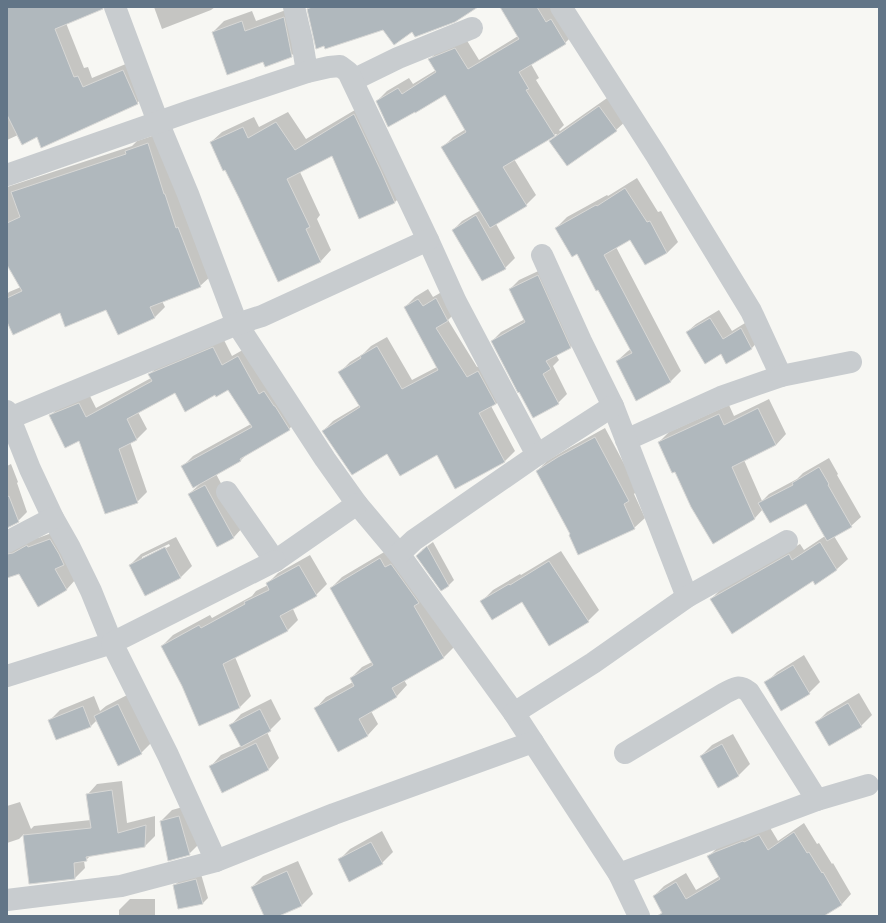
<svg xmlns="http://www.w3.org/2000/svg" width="886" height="923" font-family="Manrope,sans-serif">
	<rect width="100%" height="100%" fill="#f7f7f3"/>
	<g fill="#0003" fill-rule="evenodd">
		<path d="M7,7H102L66,23L84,68L88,67L92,78L133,61L147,93L137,103L38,136L18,135L7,140Z"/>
		<path d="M154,7H215L211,10L162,29Z"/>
		<path d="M294,7L302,45L291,56L213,32L224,21L252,11L256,21Z"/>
		<path d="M501,7H553L576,32L565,43L531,64L539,78L536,80L564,125L559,130L560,131L610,96L627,120L616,130L551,141L557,134H556L514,159L536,195L526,205L496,224L515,258L505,268L453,230L462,221L481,210L443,147L453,137L466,129L445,94L377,101L387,91L409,78L413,84L436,70L430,59L440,49L466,39L479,60L518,36Z"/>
		<path d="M365,104L406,191L395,202L360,218L332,155L300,172L320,215L317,219L331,250L321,261L240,198L211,142L222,132L254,117L259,127L288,112L306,139Z"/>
		<path d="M158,134L211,276L200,286L162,301L165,307L155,317L118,333L107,309L60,311L7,320V294L9,292L21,287L7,262V187L132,146L137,141Z"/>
		<path d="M637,178L658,212L661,211L678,242L667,253L646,264L630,239L616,247L681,371L670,382L617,361L628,351L631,349L578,252L556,228L567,217L607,195L608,196Z"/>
		<path d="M547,267L579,339L570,348L556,355L559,360L553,366L567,394L558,403L492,341L501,332L525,319L510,289L519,280Z"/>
		<path d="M428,289L433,297L447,289L458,310L448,320L477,367L489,362L506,394L496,404L491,406L515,451L505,461L455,488L437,454L387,453L323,431L333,421L360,405L340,372L350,362L363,354L371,346L387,337L412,380L437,367L405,307L415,297Z"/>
		<path d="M719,310L732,331L750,320L760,339L752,348L727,362L721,353L687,332L696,324Z"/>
		<path d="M223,338L232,356L248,347L299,419L289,429L246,455L241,460L216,474L244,526L234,537L217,546L189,494L200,484L183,466L193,456L251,424L228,389L216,394L176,392L138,412L147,429L137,439L130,442L147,492L137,502L79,439L50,416L60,406L89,394L96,408L151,378L150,374L159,365Z"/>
		<path d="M769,399L786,434L776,445L744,460L762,501L769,494L797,479L803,473L829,458L838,474L837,475L861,517L851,526L834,536L848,559L837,569L815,583L813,580L711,599L722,588L800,544L804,550L825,536L806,503L763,509L755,518L713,543L675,471L659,442L669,432L729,405L734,416Z"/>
		<path d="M605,428L638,490L634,494L645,518L634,528L571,534L537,471L547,461L569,448Z"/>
		<path d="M11,464L18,482L17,483L27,512L18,521L7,527V466Z"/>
		<path d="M60,530L76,579L67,589L39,605L20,572L7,577V540L37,537L38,538Z"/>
		<path d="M176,537L192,566L181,577L145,595L130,565L141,554ZM169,544L170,546L142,560V557Z"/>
		<path d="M433,542L454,580L449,585L441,589L422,550Z"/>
		<path d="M391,548L454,647L443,658L404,680L407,685L397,696L371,711L378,724L368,735L316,708L326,697L353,682L351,678L362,667L372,662L331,588L342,577Z"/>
		<path d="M561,551L599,610L588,621L522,600L482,601L493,590L520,574L521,575Z"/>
		<path d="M310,555L327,584L316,595L293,609L298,620L287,631L235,657L251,696L240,707L200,725L183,685L162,646L173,635L210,615L212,618L252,596L256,591L268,585L267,584L278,573Z"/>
		<path d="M804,655L820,682L809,693L766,683L777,672Z"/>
		<path d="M859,693L872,715L861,726L830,744L817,722L827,712Z"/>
		<path d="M129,694L152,742L141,753L97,720L91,726L57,739L49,721L60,710L94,696L100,711L106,706Z"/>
		<path d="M271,699L281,719L270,730L267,732L279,758L269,769L223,791L211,766L221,755L241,746L231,725L241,714Z"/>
		<path d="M733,734L750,764L739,775L718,786L701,756L712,745Z"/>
		<path d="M122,781L127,823L155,816V836L145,846L91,855L86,860L84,861L85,868L75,878L30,883L24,834L19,839L7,843V806L20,802L31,829L34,826L91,820L88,794L97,784Z"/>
		<path d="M190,805L200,843L189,854L161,821L172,810Z"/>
		<path d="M804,823L817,844L819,843L832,864L833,863L851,894L842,904L823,916H665L654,896L664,886L686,873L696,890L720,876L708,857L718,847L769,826L778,841Z"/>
		<path d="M382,831L393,852L382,863L339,860L350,849Z"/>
		<path d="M298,861L313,894L302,905L277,916H265L252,887L263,876Z"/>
		<path d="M201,874L208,898L203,903L174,886L180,880Z"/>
		<path d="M130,899H155V916H119V910Z"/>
	</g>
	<g fill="#b0b8bd" stroke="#d8d8d6">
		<path d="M7,7H103V9L55,29L74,77L78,76L83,87L123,70L138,104L41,148L37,137L22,145L7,115Z"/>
		<path d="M312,7H478L455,22L415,37L412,32L394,45L383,30L325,49L324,46L316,49L307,9Z"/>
		<path d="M500,7H537L546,22L551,19L566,44L519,72L529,89L526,90L555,136L503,167L527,206L490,228L441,147L466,132L445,95L415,113V112L388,127L376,101L398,88L402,94L436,72L428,59L455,48L468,69L519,39Z"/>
		<path d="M284,17L292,57L265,67L263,62L227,75L212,32L242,21L245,31Z"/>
		<path d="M599,106L617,131L567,166L549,141Z"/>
		<path d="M354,114L381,171L395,203L359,219L332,156L287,179L310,227L306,229L321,262L278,282L239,198L225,170L223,171L210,142L243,127L248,138L276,122L295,150Z"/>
		<path d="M148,143L164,194H165L176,228L178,227L201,287L150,307L155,318L118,335L106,310L65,327L60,313L13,335L7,322V298L22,291L7,265V223L20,217L11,192L126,154L125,151Z"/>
		<path d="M625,188L647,222L650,221L667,253L645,265L630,240L604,255L671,382L636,401L616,361L632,353L598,290L596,291L577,254L572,257L555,228L596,205L597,206Z"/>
		<path d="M476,215L506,269L482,281L452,230Z"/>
		<path d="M538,275L571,348L546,361L551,369L543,374L559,404L533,418L519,392L518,393L491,341L525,322L509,289Z"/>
		<path d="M436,298L448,321L436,328L467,377L478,371L496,404L479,413L505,462L455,489L437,455L400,476L387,454L352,475L322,431L360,407L338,372L361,358L360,356L377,346L402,389L438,370L404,307L418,299L423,306Z"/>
		<path d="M710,318L723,339L741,328L752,349L726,364L721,354L705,364L686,332Z"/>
		<path d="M213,347L222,365L238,356L259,394L264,391L274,406H275L290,430L240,459L241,461L193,488L181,466L252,427L228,390L216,397L215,395L185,412L175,393L127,419L137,440L119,449L138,503L105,514L79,441L65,448L49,415L79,403L86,417L152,381L148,374Z"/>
		<path d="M758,408L776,445L732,467L755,519L713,544L691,507L675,472L672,473L658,442L719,414L724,425Z"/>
		<path d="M595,437L629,501L624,504L635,529L578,555L569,535L570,534L536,471L558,457Z"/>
		<path d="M819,467L829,484L828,485L852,527L827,541L806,504L770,523L758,503L793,485L792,483Z"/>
		<path d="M205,485L234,538L217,547L188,494Z"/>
		<path d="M9,496L19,522L7,528V497Z"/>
		<path d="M50,539L59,554L64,565L55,569L67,590L38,607L19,574L7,578V554L13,553L27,545L28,547Z"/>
		<path d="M820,542L837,570L815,585L813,581L732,634L710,599L789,554L792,560Z"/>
		<path d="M427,546L449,586L441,591L416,556Z"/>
		<path d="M165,547L181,578L145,596L129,565Z"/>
		<path d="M380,558L385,567L391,564L419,603L414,606L444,658L392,688L397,697L359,719L368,736L338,752L314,708L354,686L350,678L373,665L330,588Z"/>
		<path d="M549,561L589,622L549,646L522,602L492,620L480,601L509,584L510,585Z"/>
		<path d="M299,565L317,596L280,616L288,631L223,664L240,708L199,726L182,686L161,646L199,625L201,628L245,604L244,602L269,590L266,583Z"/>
		<path d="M793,665L810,694L781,711L764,682Z"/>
		<path d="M848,703L862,727L829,746L815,722Z"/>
		<path d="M118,704L142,754L118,766L94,716Z"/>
		<path d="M83,706L91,727L56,740L48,720Z"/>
		<path d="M260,709L271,731L241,747L229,725Z"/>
		<path d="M256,743L269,770L222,793L209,766Z"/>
		<path d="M722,744L739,776L718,788L700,756Z"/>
		<path d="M112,790L118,833L146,825L145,847L86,857L87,861L74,863L75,879L29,884L23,835L91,828L86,794Z"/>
		<path d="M179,816L190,855L168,861L160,821Z"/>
		<path d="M794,832L807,853L809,852L822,873L823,872L842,905L824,916H657L662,913L653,896L676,882L686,899L720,879L707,856L715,852L743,841L744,842L759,835L768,850Z"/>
		<path d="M371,842L383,864L349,882L338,859Z"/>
		<path d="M287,871L302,906L279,916H264L251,887Z"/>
		<path d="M196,879L203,904L178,909L173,885Z"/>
	</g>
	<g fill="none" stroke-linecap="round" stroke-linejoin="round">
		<g stroke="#c8cccf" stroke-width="22">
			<path d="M115,7L158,122L188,194L237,324L325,459L357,504L399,554L514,713L619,874L639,916"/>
			<path d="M294,7L302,41L307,72"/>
			<path d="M561,7L656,155L751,311L781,376L721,397L626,440"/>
			<path d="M353,80L398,58L472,28"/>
			<path d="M7,175L190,111L307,72L329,67L340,66L348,72L428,240L456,302L537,455L414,540L399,554"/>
			<path d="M542,255L581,341L613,406L687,597"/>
			<path d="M781,376L851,362"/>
			<path d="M7,411L30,469L53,518L70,548L91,591L112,643L7,676"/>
			<path d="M10,418L237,324L262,316L428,240"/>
			<path d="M537,455L613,406"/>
			<path d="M227,492L275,561L357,504"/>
			<path d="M7,542L53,518"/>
			<path d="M514,713L593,663L687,597L787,541"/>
			<path d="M625,753L725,693C735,688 739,684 749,692L817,800"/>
			<path d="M216,861L168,755L112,643L275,561"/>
			<path d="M619,874L817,800L868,785"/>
			<path d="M7,900L121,886L216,861L334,814L533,742"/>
		</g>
	</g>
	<rect width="886" height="923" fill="none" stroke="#627587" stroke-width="16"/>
</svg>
